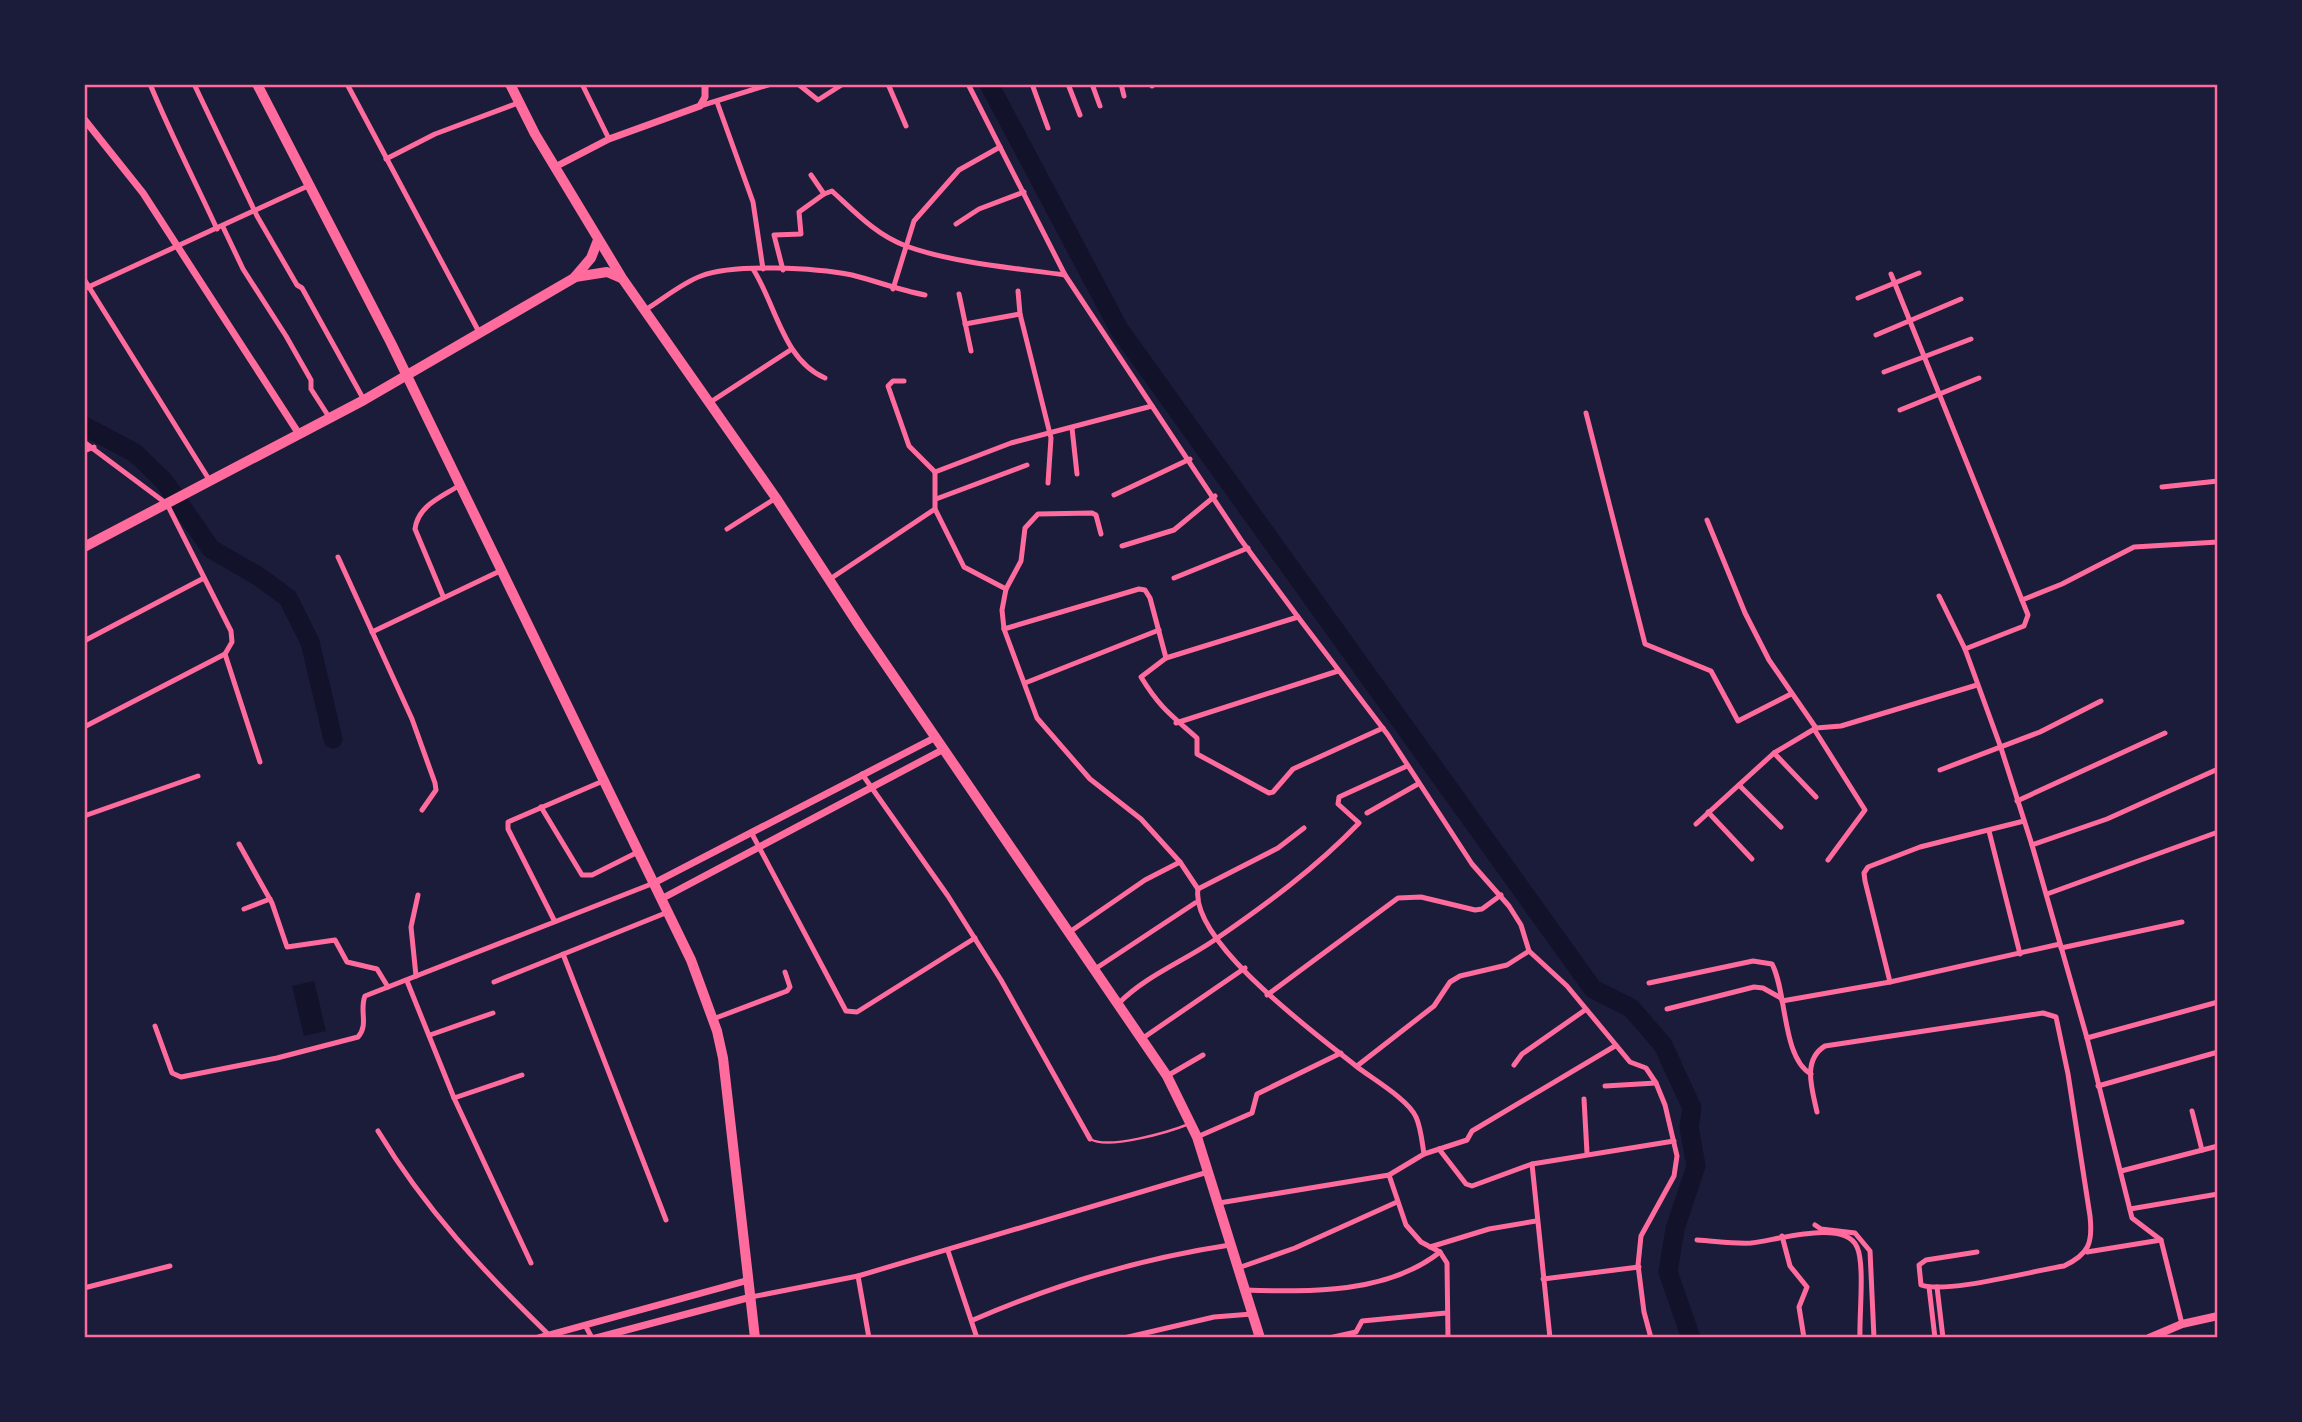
<svg xmlns="http://www.w3.org/2000/svg" width="2302" height="1422" font-family="Figtree,sans-serif">
	<rect width="100%" height="100%" fill="#1b1b3a"/>
	<path fill="#12122b" d="M314,981L326,1031L304,1036L292,986Z"/>
	<g fill="none" stroke-linecap="round" stroke-linejoin="round">
		<g stroke="#12122b" stroke-width="19">
			<path d="M989,84L1119,329L1593,989L1631,1008L1663,1045L1692,1108L1689,1127L1696,1166L1675,1229L1668,1272L1691,1338"/>
			<path d="M84,426L135,453L164,481L211,549L258,576L288,598L310,642L333,739"/>
		</g>
		<path stroke="#ff6b9d" stroke-width="2.5" d="M1090,1139C1108,1150 1169,1132 1189,1124"/>
		<g stroke="#ff6b9d" stroke-width="5">
			<path d="M150,84C171,135 194,179 217,229"/>
			<path d="M194,84L257,216L297,285L302,288L364,400"/>
			<path d="M347,84L479,332"/>
			<path d="M582,84L609,139"/>
			<path d="M798,84L818,100L843,84"/>
			<path d="M888,84L906,126"/>
			<path d="M968,84L1065,275L1241,540L1298,617L1166,658L1141,677C1160,708 1171,715 1197,738V754L1269,793L1273,792L1293,769L1383,728"/>
			<path d="M1032,84L1048,128"/>
			<path d="M1068,84L1080,115"/>
			<path d="M1092,84L1100,106"/>
			<path d="M1121,84L1124,96"/>
			<path d="M1152,84V86"/>
			<path d="M717,102L753,202L763,269"/>
			<path d="M700,106L771,84"/>
			<path d="M386,159L435,134L518,103"/>
			<path d="M811,175L824,194L832,191C855,212 876,235 906,246C953,263 1015,268 1065,275"/>
			<path d="M956,224L979,209L1024,192"/>
			<path d="M223,227L243,269L286,336L311,380V389L329,417"/>
			<path d="M753,269C776,305 783,360 825,378"/>
			<path d="M783,270L774,235L801,234L799,212L824,194"/>
			<path d="M1891,274L2028,615L2024,626L1965,649"/>
			<path d="M84,279L210,481"/>
			<path d="M84,289L310,185"/>
			<path d="M893,289L914,221L959,170L1000,147"/>
			<path d="M1018,291L1020,314L1051,438L1048,483"/>
			<path d="M959,294L971,351"/>
			<path d="M1858,298L1919,273"/>
			<path d="M645,310C663,299 682,283 701,276C733,263 817,268 852,275C876,281 899,290 925,295"/>
			<path d="M965,324L1020,314"/>
			<path d="M1876,335L1961,299"/>
			<path d="M1884,372L1971,339"/>
			<path d="M904,381H893L888,386L909,446L935,472"/>
			<path d="M709,403L792,349"/>
			<path d="M1900,410L1979,378"/>
			<path d="M1586,413L1645,644L1711,671L1738,721L1791,694"/>
			<path d="M1072,428L1077,474"/>
			<path d="M84,442L167,504L231,631L232,642L225,654L260,762"/>
			<path d="M84,451L94,447"/>
			<path d="M935,472L1011,443L1152,406"/>
			<path d="M2162,487L2218,481"/>
			<path d="M1114,495L1190,459"/>
			<path d="M936,499L1027,465"/>
			<path d="M935,509L964,567L1006,589"/>
			<path d="M1707,520L1745,613L1769,660L1816,728L1841,726L1977,685"/>
			<path d="M727,529L776,498"/>
			<path d="M1101,534L1096,515L1092,513L1038,514L1025,528L1021,561L1006,589L1002,610L1004,629L1037,718L1090,779L1141,819L1180,862L1198,889C1190,942 1316,1034 1356,1066C1371,1078 1408,1099 1416,1117C1421,1128 1422,1142 1424,1154"/>
			<path d="M1122,546L1174,530L1215,496"/>
			<path d="M338,557L412,719L435,783L436,790L422,810"/>
			<path d="M1174,578L1248,548"/>
			<path d="M830,579L935,509V472"/>
			<path d="M443,596L415,529C418,505 442,497 460,485"/>
			<path d="M1939,596L1965,649L2001,748L2032,845L2087,1038L2132,1218L2161,1240L2182,1324"/>
			<path d="M2022,600L2062,584L2134,547L2218,542"/>
			<path d="M1298,617L1388,735L1472,864L1509,906L1521,925L1529,951L1567,986L1630,1062L1646,1068L1656,1083L1665,1105L1677,1156L1674,1176L1641,1236L1638,1265L1644,1312L1651,1338"/>
			<path d="M1004,629L1139,589L1145,590L1150,598L1166,658"/>
			<path d="M372,632L500,571"/>
			<path d="M84,641L204,578"/>
			<path d="M1025,683L1159,630"/>
			<path d="M1176,723L1338,671"/>
			<path d="M84,727L225,654"/>
			<path d="M1814,729L1865,810L1828,860"/>
			<path d="M1774,753L1816,797"/>
			<path d="M1940,770L2040,732L2101,701"/>
			<path d="M862,774L948,896L1001,980L1090,1139"/>
			<path d="M1739,785L1781,827"/>
			<path d="M2017,801L2165,733"/>
			<path d="M541,807L582,875H592L638,852"/>
			<path d="M1708,812L1752,859"/>
			<path d="M1367,813L1418,784"/>
			<path d="M84,816L198,776"/>
			<path d="M1696,824L1774,753L1816,728"/>
			<path d="M1989,831L2020,954"/>
			<path d="M751,832L846,1011L857,1012L975,938"/>
			<path d="M239,844L272,903L287,947L335,940L347,962L377,969L388,987"/>
			<path d="M2032,845L2107,819L2218,769"/>
			<path d="M1198,889L1278,848L1304,828"/>
			<path d="M2047,894L2218,832"/>
			<path d="M244,909L270,899"/>
			<path d="M554,920L508,829V822L603,781"/>
			<path d="M1071,931L1145,880L1180,862"/>
			<path d="M2061,948L2182,922"/>
			<path d="M563,954L666,1220"/>
			<path d="M1095,969L1195,903"/>
			<path d="M416,976L411,927L418,895"/>
			<path d="M407,981L454,1098L531,1263"/>
			<path d="M494,982L668,912"/>
			<path d="M1890,982L1865,881L1864,873L1868,867L1920,847L2024,821"/>
			<path d="M1649,983L1753,961L1772,964C1787,992 1782,1058 1811,1074"/>
			<path d="M1267,995L1398,898L1421,897L1475,910L1482,909L1501,895"/>
			<path d="M1782,1001L1890,982L2060,944"/>
			<path d="M1119,1003C1146,976 1182,962 1213,941C1264,906 1316,868 1359,823L1338,804L1339,797L1407,766"/>
			<path d="M1667,1009L1754,987L1763,988L1781,998"/>
			<path d="M713,1019L787,991L790,987L785,972"/>
			<path d="M155,1026L172,1073L181,1077L277,1058L358,1037C369,1025 359,1010 365,996L654,883"/>
			<path d="M430,1035L493,1013"/>
			<path d="M1143,1038L1245,968"/>
			<path d="M2087,1038L2218,1002"/>
			<path d="M1514,1065L1522,1054L1585,1010"/>
			<path d="M1357,1066L1434,1006L1450,982L1460,976L1507,965L1529,951"/>
			<path d="M1167,1076L1203,1055"/>
			<path d="M1605,1086L1656,1083"/>
			<path d="M2098,1086L2218,1052"/>
			<path d="M454,1098L522,1075"/>
			<path d="M1584,1099L1587,1153"/>
			<path d="M2192,1111L2202,1150"/>
			<path d="M1817,1112C1812,1089 1802,1060 1825,1046L2043,1013L2056,1017L2068,1074L2090,1216C2093,1243 2089,1254 2064,1266C2032,1271 1947,1294 1921,1285L1919,1265L1926,1260L1977,1252"/>
			<path d="M378,1131C425,1209 484,1272 549,1335"/>
			<path d="M1197,1137L1252,1113L1257,1094L1341,1053"/>
			<path d="M1439,1149L1466,1184L1472,1186L1532,1164L1674,1141"/>
			<path d="M1532,1164L1550,1338"/>
			<path d="M2121,1171L2218,1146"/>
			<path d="M1389,1175L1406,1225L1421,1242L1440,1252L1447,1263L1448,1338"/>
			<path d="M1219,1203L1389,1175L1424,1154L1467,1140L1472,1131L1615,1046"/>
			<path d="M2130,1209L2218,1194"/>
			<path d="M1815,1225L1821,1229L1855,1233L1870,1251L1874,1338"/>
			<path d="M1782,1236L1790,1266L1807,1287L1799,1307L1804,1338"/>
			<path d="M1697,1240C1715,1241 1733,1244 1751,1243C1774,1241 1845,1218 1857,1247C1865,1264 1859,1316 1860,1338"/>
			<path d="M1430,1247L1489,1229L1536,1221"/>
			<path d="M948,1251L977,1338"/>
			<path d="M2087,1252L2161,1240"/>
			<path d="M1238,1268L1295,1248L1397,1202"/>
			<path d="M858,1276L869,1338"/>
			<path d="M1543,1279L1639,1267"/>
			<path d="M1929,1287L1935,1338"/>
			<path d="M1937,1287L1943,1338"/>
			<path d="M84,1288L170,1266"/>
			<path d="M1245,1290C1310,1292 1387,1294 1440,1252"/>
			<path d="M751,1297L858,1276L1208,1172"/>
			<path d="M973,1320C1054,1285 1143,1258 1230,1245"/>
			<path d="M585,1325L592,1338"/>
			<path d="M1124,1338L1214,1317L1252,1314"/>
			<path d="M1329,1338L1356,1332L1362,1321L1446,1313"/>
		</g>
		<g stroke="#ff6b9d" stroke-width="7">
			<path d="M84,119L143,193L299,434"/>
			<path d="M555,167L609,139L700,106L705,97V84"/>
			<path d="M654,883L936,737"/>
			<path d="M663,898L944,749"/>
			<path d="M538,1338L749,1280"/>
			<path d="M596,1338L751,1297"/>
		</g>
		<path stroke="#ff6b9d" stroke-width="8" d="M2149,1338L2182,1324L2218,1316"/>
		<g stroke="#ff6b9d" stroke-width="10">
			<path d="M257,84L391,343L691,960L717,1031L723,1058L755,1338"/>
			<path d="M510,84L535,134L622,278L776,498L860,627L1167,1076L1197,1137L1260,1338"/>
			<path d="M575,277L607,272L621,278"/>
			<path d="M84,547L364,400L574,278L591,258L598,240"/>
		</g>
	</g>
	<rect width="2302" height="1422" fill="none" stroke="#1b1b3a" stroke-width="172"/>
	<rect x="86" y="86" width="2130" height="1250" fill="none" stroke="#ff6b9d" stroke-width="2.5"/>
</svg>
